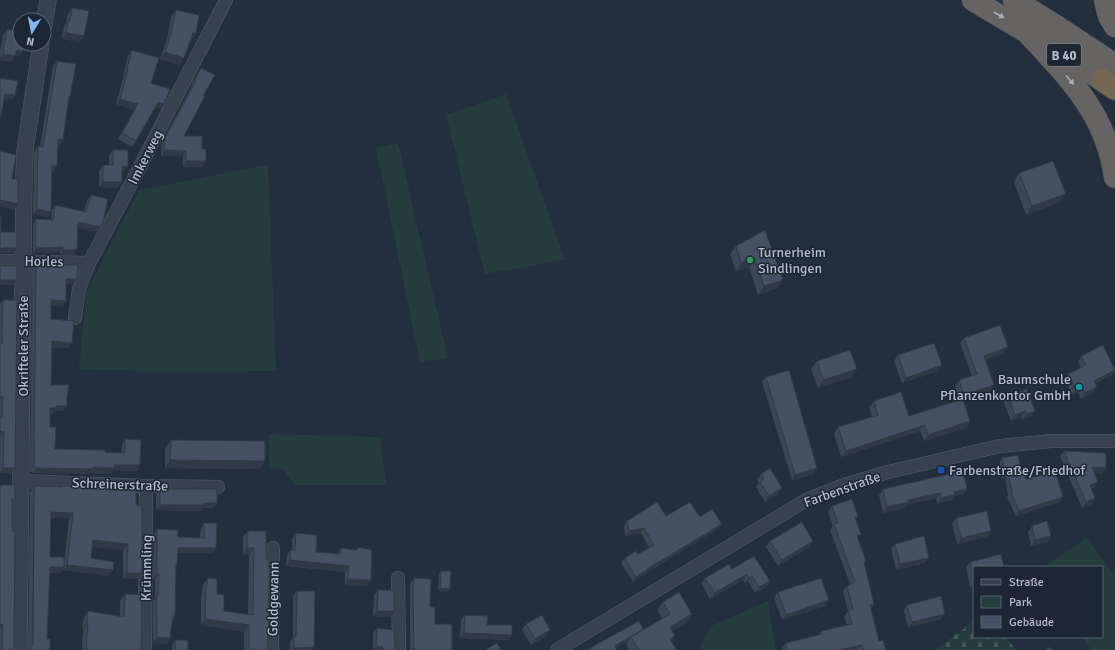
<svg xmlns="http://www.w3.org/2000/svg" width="1115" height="650" font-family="Signika,sans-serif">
	<defs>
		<pattern id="cemetery-stones" width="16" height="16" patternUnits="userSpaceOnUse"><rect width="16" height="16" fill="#263c3f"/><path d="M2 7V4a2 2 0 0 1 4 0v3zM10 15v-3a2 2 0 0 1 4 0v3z" fill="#435659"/></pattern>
	</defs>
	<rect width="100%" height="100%" fill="#242f3e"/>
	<g fill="#263c3f">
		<path d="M506,94L565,260L485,274L446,115Z"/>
		<path d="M398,143L448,358L420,362L376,148Z"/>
		<path d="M268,165L276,371L79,370L86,293L139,190Z"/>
		<path d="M269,434L380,437L386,485H295L283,469L269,468Z"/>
		<path d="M1086,538L1115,576V650H1091L1083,637H1102V567H1043Z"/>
		<path d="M768,601L776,650H701L700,647L711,626Z"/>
	</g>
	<path fill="url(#cemetery-stones)" d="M974,621V637H1006L1016,650H935Z"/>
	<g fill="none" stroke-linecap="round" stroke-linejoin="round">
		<g stroke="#565f6c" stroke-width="14">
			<g id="minor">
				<path d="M0,261L89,263"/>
				<path d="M75,318L79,289L89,263L130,186L226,0"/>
				<path d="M22,481L146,486L218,487"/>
				<path d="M398,578L399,650"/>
				<path d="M145,650L146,486"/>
				<path d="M272,650L273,548"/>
				<path d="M557,650L808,499L847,484L888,472L1000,446L1051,441H1115"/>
			</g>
		</g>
		<g stroke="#565f6c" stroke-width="17">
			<g id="tertiary">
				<path d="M44,25L48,0"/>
				<path d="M19,650L24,173L25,150L41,44"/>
			</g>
		</g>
		<g stroke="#434c59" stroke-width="23">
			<g id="trunk">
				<path d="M973,0L1057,50L1102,80"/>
				<path d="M1014,0L1056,26L1115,65"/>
				<path d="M1105,0L1109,16L1115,26"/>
				<path d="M1025,30C1067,76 1106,112 1115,177"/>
			</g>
		</g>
		<g stroke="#434c59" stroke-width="23">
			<path id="motorway" d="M1102,80L1115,89"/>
		</g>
		<use href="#minor" stroke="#38414e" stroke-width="13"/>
		<use href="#tertiary" stroke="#38414e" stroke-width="16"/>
		<use href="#trunk" stroke="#656462" stroke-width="22"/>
		<use href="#motorway" stroke="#746855" stroke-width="22"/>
	</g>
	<g fill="#3b4654" fill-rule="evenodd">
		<path d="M72,8L84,36L80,42L62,39L64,26L66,23L68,14Z"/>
		<path d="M176,10L196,33L191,40H190L179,65L160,59L167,39L171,17Z"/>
		<path d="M7,29L23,51L19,56H15L11,62L0,60V51L3,35Z"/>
		<path d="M132,50L151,83L164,104L161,109L155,107L136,141L132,147L118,139L134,110L116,104L124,75L123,74L128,56Z"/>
		<path d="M57,61L69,99L63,140L59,146L58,145L53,172H52L51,212L47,217L33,214L34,152L38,146L40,147L53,66Z"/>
		<path d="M201,68L203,96L184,136L202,167H183V156H161V144L192,86L191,85L198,73Z"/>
		<path d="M113,150L124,171H122L118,188L99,187V171L103,165H109V155Z"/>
		<path d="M1019,173L1060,202L1026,215L1014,182Z"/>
		<path d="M91,195L97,232L78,227L74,255L60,254V252L33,253V224L36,219L51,220L52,210L55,205L84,212L87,200Z"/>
		<path d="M765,230L783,280L777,288L758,295L749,267L736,271L730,254L736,246Z"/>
		<path d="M63,265L76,279L72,284H66V301L62,306H51V319L72,343L68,348L51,347V385L67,397V406L63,411H55L53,414H50V427L55,449L121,453L122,445L125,439L137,471L113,470L111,474L90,473V474L33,473L30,472L32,271L36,266H62Z"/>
		<path d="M3,300L11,473H0V304Z"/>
		<path d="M964,338L1004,353L986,360L994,385L990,391L963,400L970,421L966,428L924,441L920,431L841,457L834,434L838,427L872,417L869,407L874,401L909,416L960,400L955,386L959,380L972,376L960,343Z"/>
		<path d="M898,355L942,365L938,371L902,383L894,361Z"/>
		<path d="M1081,356L1115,370L1112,375L1095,383L1093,393L1081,399L1078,392L1072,395L1065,380L1068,374L1081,368L1078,362Z"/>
		<path d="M817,361L851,377L818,388L811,369Z"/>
		<path d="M766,377L817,468L813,474L792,480L762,382Z"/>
		<path d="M1008,396L1035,411L1031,416L1022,420L1021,417L1011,421L1004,402Z"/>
		<path d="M171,440L265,461L259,469L165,468V448Z"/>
		<path d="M1064,451L1106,468L1102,474L1094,473L1098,482L1094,487L1091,488L1095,498L1092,504L1082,508L1060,456Z"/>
		<path d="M1002,458L1021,470L1026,479L1063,497L1059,502L1016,516L1007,497L1008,496L1005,478L1002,479L999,464Z"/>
		<path d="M761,474L782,488L778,494L765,502L756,487L759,483L757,479Z"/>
		<path d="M0,485L15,499L12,503V531L14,644L15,649L16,650H0Z"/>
		<path d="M34,486L60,487L61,486L101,487L102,486L136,505L137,579H123V550L92,546L91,558L108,576L63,570V568L60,573H50L47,639L50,650H28L30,492ZM51,518H69L64,564L50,557Z"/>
		<path d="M160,489L217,503L213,508H202L200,511L156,510V494Z"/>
		<path d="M883,489H967L963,494L954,496L951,500L937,504L936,498L906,505L905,508L883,513L879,495Z"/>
		<path d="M832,506L858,516L856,519L858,538L874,604L871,609L879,641L886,650H782V648L786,643L818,635L821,631L847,625L844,616L848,611L843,591L847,586L850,584L830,530L833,526L828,512Z"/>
		<path d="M666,516L700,517L718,529L646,573L644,574L633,582L621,563L625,558L638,554L649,548L641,533L625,536L624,526L627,521Z"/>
		<path d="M956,518L987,537L957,544L952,524Z"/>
		<path d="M204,523L213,553H178L176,566L175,616L173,620L170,638L167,644L153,642V601L155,599V579H153L154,534L157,529L178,537L200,538L201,528Z"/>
		<path d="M1032,526L1051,536L1047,542L1031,546L1028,532Z"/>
		<path d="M248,531L266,559L268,627L267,650H244V632L201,625V597L203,585L208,578L224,611L248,614L249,555H243V537Z"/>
		<path d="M296,533L316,552L337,554L341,548L356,550L358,547L371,580L367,586L345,585V572L286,566L287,555L290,550H292V539Z"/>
		<path d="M770,541H813L809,547L778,566L766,547Z"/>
		<path d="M895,544L925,563L896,570L891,549Z"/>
		<path d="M970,562L1004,567L974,586L970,587L966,567Z"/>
		<path d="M732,569L770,581L766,587L755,593L748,581L745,583L743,580L710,599L701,583L705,578Z"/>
		<path d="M441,571L448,592L438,591L439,574Z"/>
		<path d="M414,578L430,607L435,624L452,650H410V584Z"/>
		<path d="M378,590L391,617L373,616L374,596Z"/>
		<path d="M297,591L314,647L312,650H290V641L293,638V596Z"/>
		<path d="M778,592L825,606L782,620L774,598Z"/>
		<path d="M125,594L141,650H82L83,629H82L84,617L88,611L120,616V601Z"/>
		<path d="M663,602L687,622L672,631L671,642L676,649L675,650H629L626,645L628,641L616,648L617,650H589L590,648L643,629L641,631L663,619L657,610Z"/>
		<path d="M907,605L945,614L941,619L908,628L904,610Z"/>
		<path d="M465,615L487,625L509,640L460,638L461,620Z"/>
		<path d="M526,624L550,630L546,636L531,645L522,630Z"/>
		<path d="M377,628L395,650H373V634Z"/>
		<path d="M175,640L188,650H172V646Z"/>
	</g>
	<g fill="#303945">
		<path d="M66,33L84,36L80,42L62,39Z"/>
		<path d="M193,33H196L191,40L188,39Z"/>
		<path d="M17,50L23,51L19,56L13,55Z"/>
		<path d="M165,52L184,58L179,65L160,59Z"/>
		<path d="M3,54L15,56L11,62L0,60V57Z"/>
		<path d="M127,69H128L124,75L123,74Z"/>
		<path d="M5,94L15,95L12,100L1,99Z"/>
		<path d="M120,99L138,104L134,110L116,104Z"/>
		<path d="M158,102L164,104L161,109L154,107Z"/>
		<path d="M58,139L63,140L59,146L54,145Z"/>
		<path d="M164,150L186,151L183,156H161Z"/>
		<path d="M186,161H206L202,167H183Z"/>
		<path d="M52,166H57L53,172H48Z"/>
		<path d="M122,166H128L124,171H118Z"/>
		<path d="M103,182H122L118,188L99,187Z"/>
		<path d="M1066,194L1060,202L1026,215L1032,206Z"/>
		<path d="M0,200L18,204L14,210L0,206Z"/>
		<path d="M37,209L51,212L47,217L33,214Z"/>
		<path d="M78,222L100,227L97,232L75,227Z"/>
		<path d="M63,247L60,252L33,253L36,248Z"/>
		<path d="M4,248H17L14,253H0V249Z"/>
		<path d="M63,250H77L74,255L60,254Z"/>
		<path d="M754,258L749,267L736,271L741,263Z"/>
		<path d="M66,279H76L72,284H62Z"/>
		<path d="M0,280H17L13,285H0Z"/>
		<path d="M783,280L777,288L758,295L764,286Z"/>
		<path d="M51,300L66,301L62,306H47Z"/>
		<path d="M52,341L72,343L68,348L48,346Z"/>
		<path d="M1008,347L1004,353L981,362L984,356Z"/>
		<path d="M942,365L938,371L902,383L906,378Z"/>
		<path d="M857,369L851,377L818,388L823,380Z"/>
		<path d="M1115,370L1112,375L1090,386L1094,381Z"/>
		<path d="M994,385L990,391L960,401L964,395Z"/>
		<path d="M1082,387L1078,392L1072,395L1076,390Z"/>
		<path d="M1097,387L1093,393L1081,399L1085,393Z"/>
		<path d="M0,397H3L0,401Z"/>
		<path d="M56,406H67L63,411H55L53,414H46L50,408Z"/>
		<path d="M1025,411L1021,417L1011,421L1015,415Z"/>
		<path d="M1035,411L1031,416L1022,420L1026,414Z"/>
		<path d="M970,421L966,428L924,441L928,435Z"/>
		<path d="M925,425L920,431L841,457L846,451Z"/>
		<path d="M0,431L4,432L0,437Z"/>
		<path d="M170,460L265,461L259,469L165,468Z"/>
		<path d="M115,465H140L137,471L113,470L111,474L90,473V474L33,473L37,468L93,467Z"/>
		<path d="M1092,467L1106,468L1102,474L1088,473Z"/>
		<path d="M3,468H15L11,473H0V472Z"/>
		<path d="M817,468L813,474L792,480L795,475Z"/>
		<path d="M1008,473L1005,478L1002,479L1006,474Z"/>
		<path d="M1098,482L1094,487L1086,490L1090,485Z"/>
		<path d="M782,488L778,494L765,502L769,496Z"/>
		<path d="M967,489L963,494L954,496L951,500L937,504L941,498L954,492Z"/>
		<path d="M940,493L936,498L906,505L905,508L883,513L887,507L908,500Z"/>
		<path d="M1063,497L1059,502L1016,516L1019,511Z"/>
		<path d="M1095,498L1092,504L1082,508L1086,502Z"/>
		<path d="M204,503H217L213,508H202L200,511L156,510L160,505Z"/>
		<path d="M51,512L73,513L69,518H47Z"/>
		<path d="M722,524L718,529L646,573L644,574L633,582L636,577L647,569Z"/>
		<path d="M644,528L641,533L625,536L629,531Z"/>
		<path d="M991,531L987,537L957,544L961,538Z"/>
		<path d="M1051,536L1047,542L1031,546L1035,540Z"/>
		<path d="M93,540L128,544L123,550L88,546Z"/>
		<path d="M813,541L809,547L778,566L782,560Z"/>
		<path d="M178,548H216L213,553H174Z"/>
		<path d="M247,548H254L249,555H243Z"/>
		<path d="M929,558L925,563L896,570L900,564Z"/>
		<path d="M290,560L349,566L345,572L286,566Z"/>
		<path d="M67,565L113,570L108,576L63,570Z"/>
		<path d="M50,567H64L60,573H46Z"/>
		<path d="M127,573H142L137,579H123Z"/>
		<path d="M157,574H159L155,579H153Z"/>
		<path d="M747,574L743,580L710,599L714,593Z"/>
		<path d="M752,576L748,581L745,583L749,578Z"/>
		<path d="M348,579L371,580L367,586L345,585Z"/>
		<path d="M770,581L766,587L755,593L759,587Z"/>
		<path d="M974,581V586L970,587Z"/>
		<path d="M440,588L450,589L448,592L438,591Z"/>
		<path d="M829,600L825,606L782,620L786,615Z"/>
		<path d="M874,604L870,610V605Z"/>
		<path d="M377,611H394L391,617L373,616Z"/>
		<path d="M692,614L687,622L665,635L670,627Z"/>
		<path d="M945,614L941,619L908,628L912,622Z"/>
		<path d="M205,619L249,625L244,632L201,625Z"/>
		<path d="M87,622L88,623L83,629H82Z"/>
		<path d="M0,624L3,625L0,629Z"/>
		<path d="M643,629L639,634L631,637L628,641L613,650L615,646Z"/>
		<path d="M550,630L546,636L531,645L535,639Z"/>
		<path d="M464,633L512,635L509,640L460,638Z"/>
		<path d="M675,636L670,644V639Z"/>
		<path d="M157,637L170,638L167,644L153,642Z"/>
		<path d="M862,645L858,650H839Z"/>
		<path d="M376,646L383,647L381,650H373Z"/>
		<path d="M314,647L312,650H293L294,648Z"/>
	</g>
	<g fill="#455162" stroke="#303945">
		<path d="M72,8L89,11L84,36L66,33L68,21H70Z"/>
		<path d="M176,10L199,15L196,33H193L184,58L165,52L171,33Z"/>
		<path d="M7,29L20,31V44H24L23,51L17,50L15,56L3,54Z"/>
		<path d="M132,50L159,58L151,83L170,89L164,104L158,102L136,141L122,133L138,104L120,99L128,69H127Z"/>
		<path d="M57,61L76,64L70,97L69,96L63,140L58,139L57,166H52L51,212L37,209L38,146L43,147Z"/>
		<path d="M201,68L215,75L203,96H205L184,136H202V149H206V161H186V151L164,150L165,138L196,81L195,80Z"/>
		<path d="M0,78L18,81L15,95L5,94L0,120Z"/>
		<path d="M113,150H128V166H122V182H103V165H113Z"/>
		<path d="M0,151L16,155L12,179H18V204L0,200Z"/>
		<path d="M1053,161L1066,194L1032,206L1019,173Z"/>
		<path d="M91,195L108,199L103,222L100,227L78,222L77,250H63V247L36,248V219L53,220L55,205L86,212Z"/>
		<path d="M0,217H1V232H17V248H4L0,249Z"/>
		<path d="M765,230L783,280L764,286L754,258L741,263L736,246Z"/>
		<path d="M63,265H78L77,275L76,279H66V301L51,300V319L74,321L72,343L52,341L51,385H69L67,397V406H56L57,408H50V427H56L55,449L105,450V452L125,453V439L141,440L140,465H115L114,468L93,467V469L37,468L34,466L36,266H63Z"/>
		<rect x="0" y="266" width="17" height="14"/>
		<path d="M3,300H17L15,468H3L4,432L0,431V417H2L3,397H0V344H2Z"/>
		<path d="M1000,325L1008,347L984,356L994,385L964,395L959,380L977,374L964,338Z"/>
		<path d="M934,343L942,365L906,378L898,355Z"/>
		<path d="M1103,345L1115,370L1094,381L1097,387L1085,393L1082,387L1076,390L1068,374L1086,365L1081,356Z"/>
		<path d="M850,350L857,369L823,380L817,361Z"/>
		<path d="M789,370L817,468L795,475L766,377Z"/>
		<path d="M1027,389L1035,411L1026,414L1025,411L1015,415L1008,396Z"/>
		<path d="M901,392L909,416L963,399L970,421L928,435L925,425L846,451L838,427L878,415L874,401Z"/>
		<path d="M171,440L265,441V461L170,460Z"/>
		<path d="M1064,451L1106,453V468L1092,467L1098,482L1090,485L1095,498L1086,502Z"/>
		<path d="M1018,455L1021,470H1024L1026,479L1055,471L1063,497L1019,511L1011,492L1012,491L1008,473L1006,474L1002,458Z"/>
		<path d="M770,468L782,488L769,496L760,482L764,479L761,474Z"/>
		<path d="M963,471L967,489L954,492L955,495L941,498L940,493L908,500V502L887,507L883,489Z"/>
		<path d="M0,485H15V499H12V531H15L14,644L15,649L16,650H2L3,625L0,624Z"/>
		<path d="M34,486L62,487L61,486L102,487V486L136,488V505L142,506V573H127L128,544L93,540L91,558L114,562L113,570L67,565L73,513L51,512L50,557H64V567H50L47,639H50V650H30L31,649L33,644Z"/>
		<path d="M160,489H217V503H204V505H160Z"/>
		<path d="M852,499L858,516L855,517L861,534L857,536L866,561L864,562L874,604L870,605L879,641L883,640L886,650H863L862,645L839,650H787L786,643L822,634L821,631L852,624L848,610L853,609L847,586L855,582L834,524L838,523L832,506Z"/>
		<path d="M657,502L666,516L690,502L700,517L712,509L722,524L647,569H648L636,577L625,558L636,551L638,554L654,545L644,528L629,531L627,521Z"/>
		<path d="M987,511L991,531L961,538L956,518Z"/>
		<path d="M1047,521L1051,536L1035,540L1032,526Z"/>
		<path d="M802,522L813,541L782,560L770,541Z"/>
		<path d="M204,523H217L216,548H178L177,564H176L175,616H173L170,638L157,637V596H158L159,574H157V529L178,530V537L204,538Z"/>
		<path d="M248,531H266V559H269V626H268L267,650H249V625L205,619L206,590L208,578L217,579V594L224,595V611L253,615L254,548H247Z"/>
		<path d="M296,533L317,535L316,552L340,554L341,548L357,550L358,547L372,550L371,580L348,579L349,566L290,560V550H295Z"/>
		<path d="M924,536L929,558L900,564L895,544Z"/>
		<path d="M1001,554L1004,567H974V580L970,562Z"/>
		<path d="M754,556L770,581L759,587L752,576L749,578L747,574L714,593L705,578L729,564L732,569Z"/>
		<path d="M441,571H451L450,589L440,588Z"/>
		<path d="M414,578L431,579L430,607H435V624H452V650H414L413,591Z"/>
		<path d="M821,578L829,600L786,615L778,592Z"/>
		<path d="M378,590H394V611H377Z"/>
		<path d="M297,591H315L314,647L294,648V636H296Z"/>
		<path d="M679,592L692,614L670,627L675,636L670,639L676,649L675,650H639L631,637L670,614L663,602Z"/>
		<path d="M125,594L142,595L141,650H86L88,623L87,622L88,611L124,617Z"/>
		<path d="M941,596L945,614L912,622L907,605Z"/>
		<path d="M465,615L488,616L487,625H512V635L464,633Z"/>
		<path d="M542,615L550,630L535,639L526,624Z"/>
		<path d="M639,621L643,629L615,646L617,650H591L590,648Z"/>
		<path d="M377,628L394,630L395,650H383V647L376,646Z"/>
		<rect x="175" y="640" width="13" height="10"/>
		<path d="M497,643L501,650H485Z"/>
		<path d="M1050,647L1053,650H1046Z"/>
	</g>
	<defs><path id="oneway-solid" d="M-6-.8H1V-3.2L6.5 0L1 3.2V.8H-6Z"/></defs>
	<g fill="#a8afba">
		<use href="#oneway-solid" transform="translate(999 15) rotate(30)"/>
		<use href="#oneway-solid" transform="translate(1070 80) rotate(50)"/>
	</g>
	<circle fill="#2e9e5b" stroke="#1d2633" stroke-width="1.5" cx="750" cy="260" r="4"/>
	<circle fill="#0f9aa8" stroke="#1d2633" stroke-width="1.5" cx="1079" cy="387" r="4"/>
	<rect fill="#1a4fb4" stroke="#1d2633" stroke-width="1.5" x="937" y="466" width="8" height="8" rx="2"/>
	<g text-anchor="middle" stroke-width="3" stroke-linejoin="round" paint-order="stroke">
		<rect fill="#1d2633" stroke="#878f9c" stroke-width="1" x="1047" y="44" width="34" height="22" rx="3"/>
		<g font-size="13" font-weight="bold" fill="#b4bcc9">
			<text x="1064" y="60">B 40</text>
		</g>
		<g font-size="14" fill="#b4bcc9" stroke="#1d2633">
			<text transform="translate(145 157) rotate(-63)" y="5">Imkerweg</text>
			<text transform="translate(44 261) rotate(1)" y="5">Horles</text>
			<text transform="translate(23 346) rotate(-90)" y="5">Okrifteler Straße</text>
			<text transform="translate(120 484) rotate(2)" y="5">Schreinerstraße</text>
			<text transform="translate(842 489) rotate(-20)" y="5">Farbenstraße</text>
			<text transform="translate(146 568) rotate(-89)" y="5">Krümmling</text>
			<text transform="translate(273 599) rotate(-89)" y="5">Goldgewann</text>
		</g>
		<g font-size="14" fill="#b4bcc9" stroke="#1d2633" text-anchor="start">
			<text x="758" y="257">Turnerheim<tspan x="758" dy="16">Sindlingen</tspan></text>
			<text x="1071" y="384" text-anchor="end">Baumschule<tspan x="1071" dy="16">Pflanzenkontor GmbH</tspan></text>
			<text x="949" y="475">Farbenstraße/Friedhof</text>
		</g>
	</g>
	<rect x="973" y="566" width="130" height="72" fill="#1d2633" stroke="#59626f"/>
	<rect x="981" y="579" width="20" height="6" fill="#38414e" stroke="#59626f"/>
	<text x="1009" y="586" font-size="12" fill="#b4bcc9">Straße</text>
	<rect x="981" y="596" width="20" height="12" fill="#263c3f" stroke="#59626f"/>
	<text x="1009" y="606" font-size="12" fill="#b4bcc9">Park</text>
	<rect x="981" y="616" width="20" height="12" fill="#455162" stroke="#59626f"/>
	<text x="1009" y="626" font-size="12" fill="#b4bcc9">Gebäude</text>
	<g transform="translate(32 32) rotate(190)"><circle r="19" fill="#1d2633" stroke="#59626f"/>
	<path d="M0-3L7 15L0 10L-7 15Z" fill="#8ab4f8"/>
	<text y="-6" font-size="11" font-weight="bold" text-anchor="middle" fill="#b4bcc9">N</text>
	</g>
</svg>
